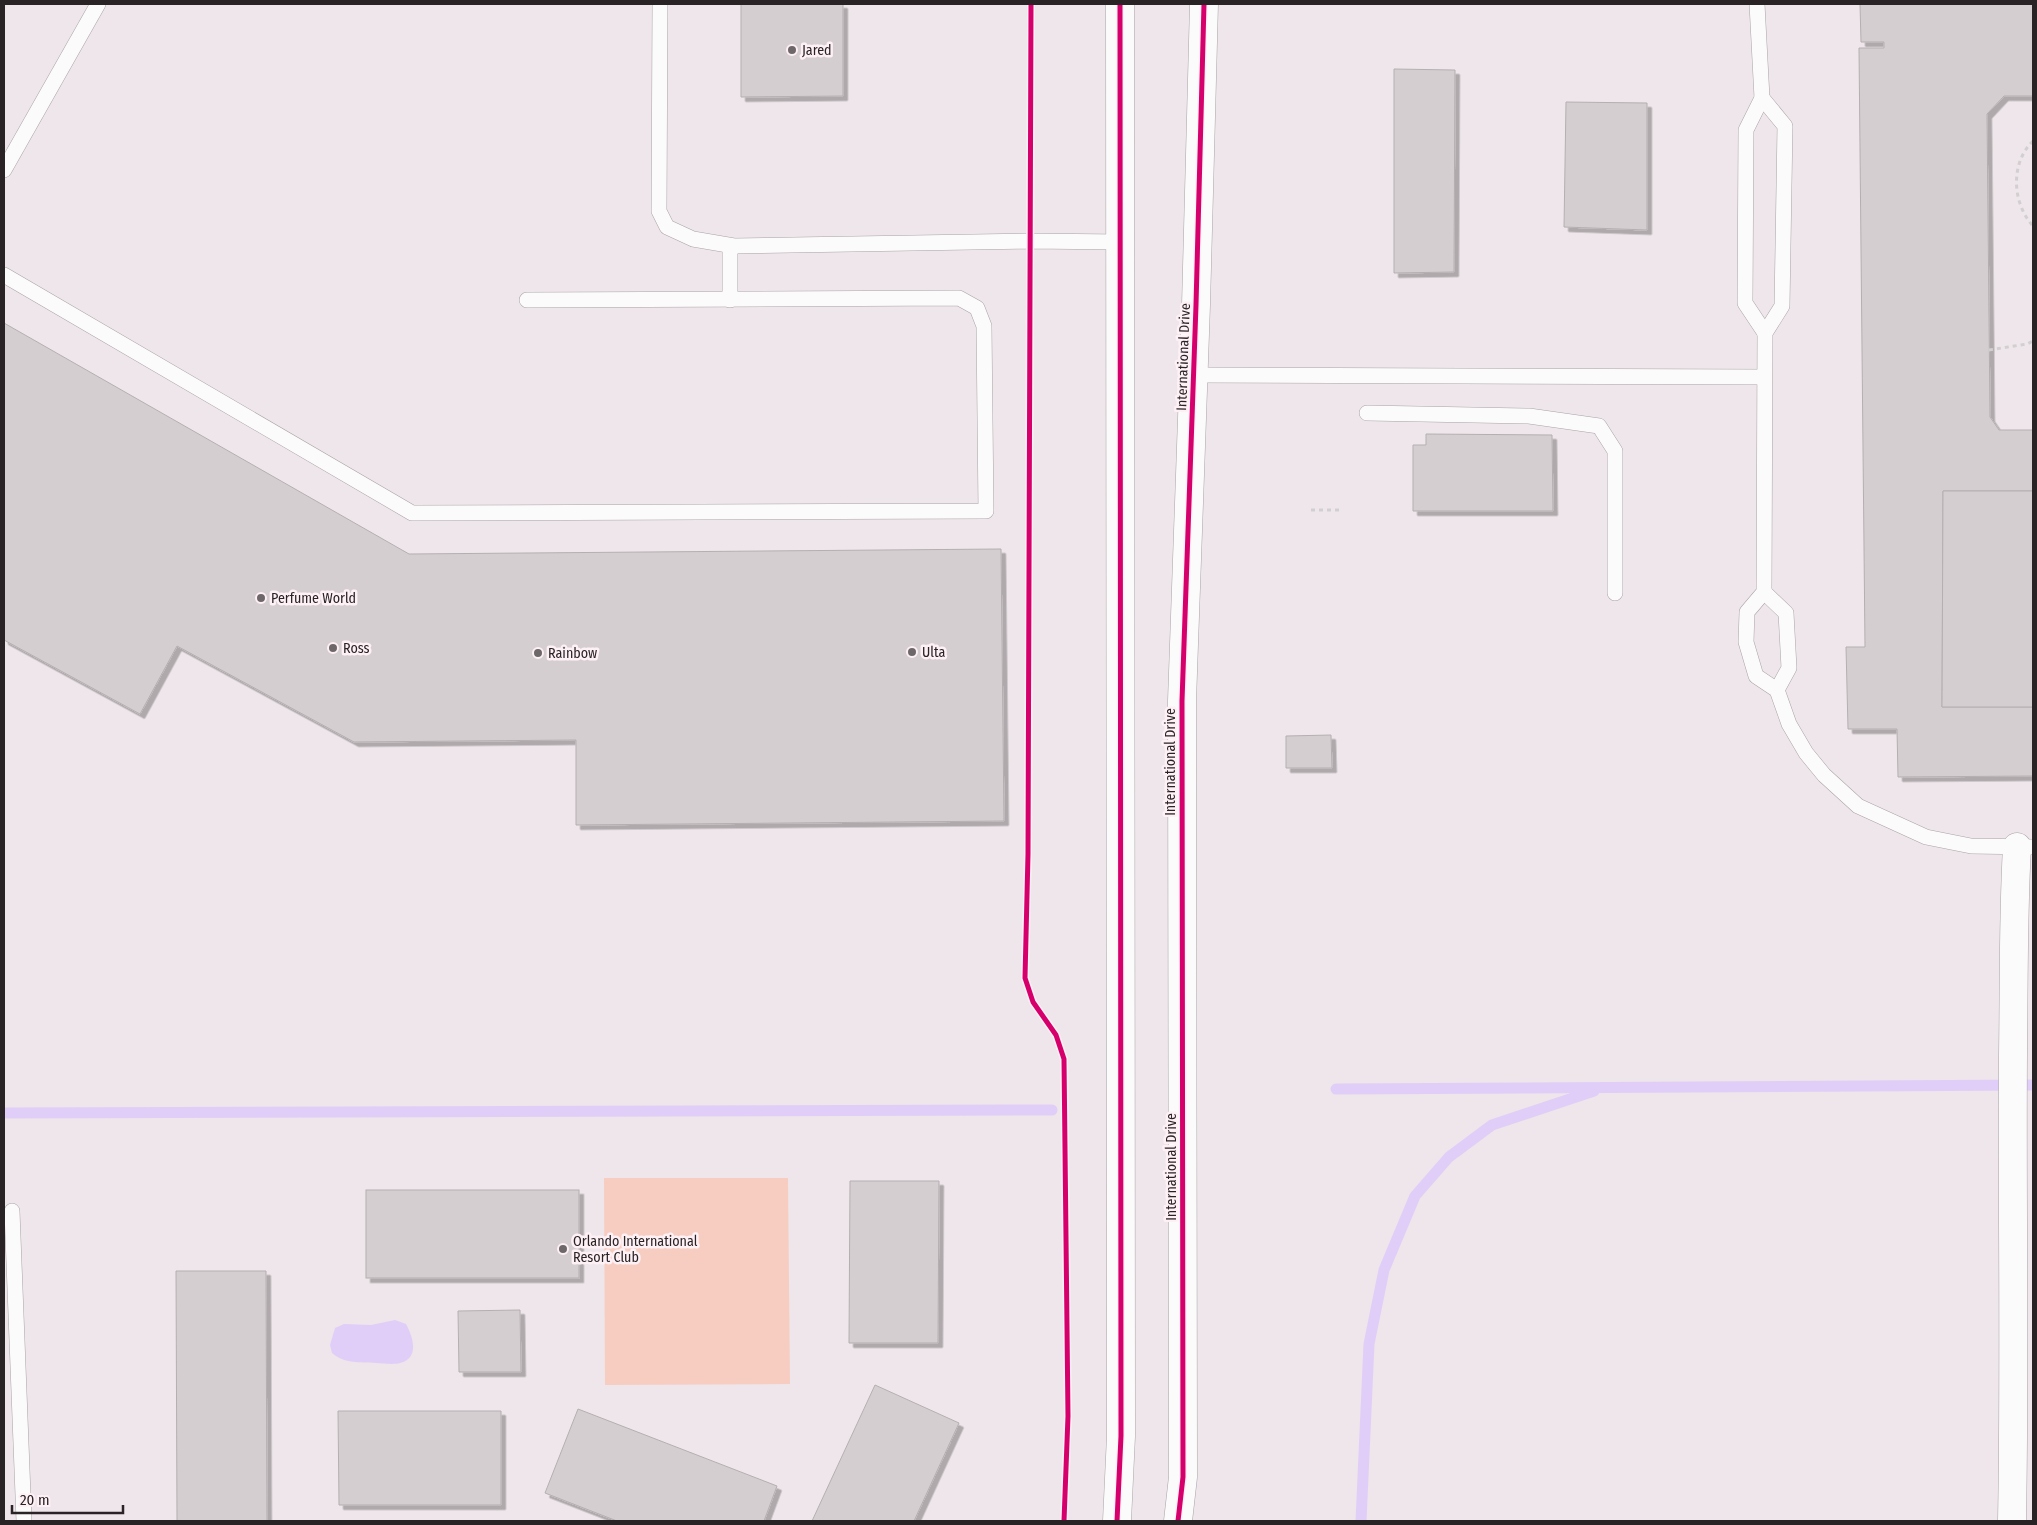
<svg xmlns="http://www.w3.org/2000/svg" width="2037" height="1525" font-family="'Fira Sans Condensed',sans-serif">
	<defs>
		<filter id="shadow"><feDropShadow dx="4.5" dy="4.5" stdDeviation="0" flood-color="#0004"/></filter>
	</defs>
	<rect width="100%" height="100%" fill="#eee6ea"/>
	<path fill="#f7cdc1" d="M604,1178H788L790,1384L605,1385Z"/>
	<path fill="#e0cef8" d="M395,1320L406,1324C413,1337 420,1358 400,1363C393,1365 383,1363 376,1363C359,1362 345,1364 332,1353L330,1345L335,1328L344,1324L371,1325Z"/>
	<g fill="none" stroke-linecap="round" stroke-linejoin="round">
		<g stroke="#e0cef8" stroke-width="11">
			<path d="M1336,1089L2033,1085"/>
			<path d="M4,1113L1052,1110"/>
			<path d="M1361,1521L1369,1344L1384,1270L1415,1196L1449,1157L1492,1125L1594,1091"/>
		</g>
	</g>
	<g fill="#d5ced0" stroke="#b5afb1" filter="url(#shadow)">
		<path d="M741,4H843V96L741,97Z"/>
		<path d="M1860,4H2033V96H2004L1987,114L1990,417L1999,430H2033V491H1943L1942,707H2033V776L1898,777L1897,729H1848L1846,647H1865L1859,48H1884V42H1861Z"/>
		<path d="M1394,69L1455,70L1454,272L1394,273Z"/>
		<path d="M1566,102L1647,103V230L1564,227Z"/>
		<path d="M4,323L409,554L1001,549L1004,821L576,825V740L354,742L177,646L140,714L4,640Z"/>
		<path d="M1426,434L1552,435L1553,511H1413V445H1426Z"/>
		<path d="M1943,491H2033V707H1942Z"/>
		<path d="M1331,735L1332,768H1286V736Z"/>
		<path d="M850,1181H939L938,1343H849Z"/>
		<rect x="366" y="1190" width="213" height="88"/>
		<path d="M176,1271H266L267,1521H177Z"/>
		<path d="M520,1310L521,1372H459L458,1311Z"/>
		<path d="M875,1385L959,1423L914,1521H812Z"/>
		<path d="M578,1409L777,1486L764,1521H617L545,1493Z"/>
		<path d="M338,1411H501V1505H339Z"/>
	</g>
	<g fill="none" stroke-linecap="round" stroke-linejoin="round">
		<g stroke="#a9a3a6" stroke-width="16">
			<g id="lane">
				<path d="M660,4L659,211L667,227L693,239L734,246L1029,241L1121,242"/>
				<path d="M1757,4L1762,98L1746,130L1745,303L1765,333"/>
				<path d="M1762,98L1785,126L1782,306L1765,333L1764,592L1747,612L1746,642L1756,676L1777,690L1789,724L1806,753L1824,775L1858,806L1926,837L1971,846L2033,847"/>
				<path d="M4,170L98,4"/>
				<path d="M730,246V300"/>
				<path d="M4,275L412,513L986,511L984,326L977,308L959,298L527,300"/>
				<path d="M1194,375L1764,377"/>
				<path d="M1367,413L1529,416L1599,426L1615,451V593"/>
				<path d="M1764,592L1786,613L1789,668L1777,690"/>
				<path d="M12,1211L24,1521"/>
			</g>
		</g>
		<g stroke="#a9a3a6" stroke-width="29">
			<path id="street" d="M2012,1521C2015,1366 2012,1211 2013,1055C2014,986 2013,916 2017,847"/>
		</g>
		<g stroke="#a9a3a6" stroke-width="29">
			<g id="secondary">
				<path d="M1117,1521L1121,1436L1120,4"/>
				<path d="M1178,1521L1183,1477L1182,701L1196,305L1204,4"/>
			</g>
		</g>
		<g stroke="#d2cfd0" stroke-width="3" stroke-dasharray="4 4" stroke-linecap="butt">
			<path d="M2033,141C2010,163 2012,203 2033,226"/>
			<path d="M1989,350L2027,344L2033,341"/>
			<path d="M1311,510H1343"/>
		</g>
		<use href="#lane" stroke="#fcfbfc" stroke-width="15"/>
		<use href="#street" stroke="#fcfbfc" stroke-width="28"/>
		<use href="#secondary" stroke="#fcfbfc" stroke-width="28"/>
		<g stroke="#fef1f6" stroke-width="8">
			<g id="cycleway">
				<path d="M1031,4L1028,854L1025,978L1033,1002L1056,1035L1064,1059L1068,1416L1064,1521"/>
				<path d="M1117,1521L1121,1436L1120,4"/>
				<path d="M1178,1521L1183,1477L1182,701L1196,305L1204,4"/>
			</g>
		</g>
		<use href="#cycleway" stroke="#d6006c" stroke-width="5"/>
	</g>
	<g fill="#6e676a" stroke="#fef1f6" stroke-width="2">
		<circle cx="792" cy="50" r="5"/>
		<circle cx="261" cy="598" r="5"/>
		<circle cx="333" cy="648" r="5"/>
		<circle cx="912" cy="652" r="5"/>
		<circle cx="538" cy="653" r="5"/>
		<circle cx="563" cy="1249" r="5"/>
	</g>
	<g text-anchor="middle" stroke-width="5" stroke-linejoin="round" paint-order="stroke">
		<g font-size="14" fill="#292325" stroke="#fef1f6" text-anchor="start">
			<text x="802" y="55">Jared</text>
			<text x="271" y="603">Perfume World</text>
			<text x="343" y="653">Ross</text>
			<text x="922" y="657">Ulta</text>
			<text x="548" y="658">Rainbow</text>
			<text x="573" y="1246">Orlando International<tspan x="573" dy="16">Resort Club</tspan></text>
		</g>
		<g font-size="14" fill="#292325" stroke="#fef1f6">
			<text transform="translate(1183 357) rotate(-88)" y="5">International Drive</text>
			<text transform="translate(1170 762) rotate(-90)" y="5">International Drive</text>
			<text transform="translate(1171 1167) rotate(-90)" y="5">International Drive</text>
		</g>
	</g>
	<rect width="2037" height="1525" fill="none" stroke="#292325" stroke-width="10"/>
	<path d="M12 1505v8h111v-8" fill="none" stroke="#292325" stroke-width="2.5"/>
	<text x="20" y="1505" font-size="15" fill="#292325" stroke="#fef1f6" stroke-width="4" paint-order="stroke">20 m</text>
</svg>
